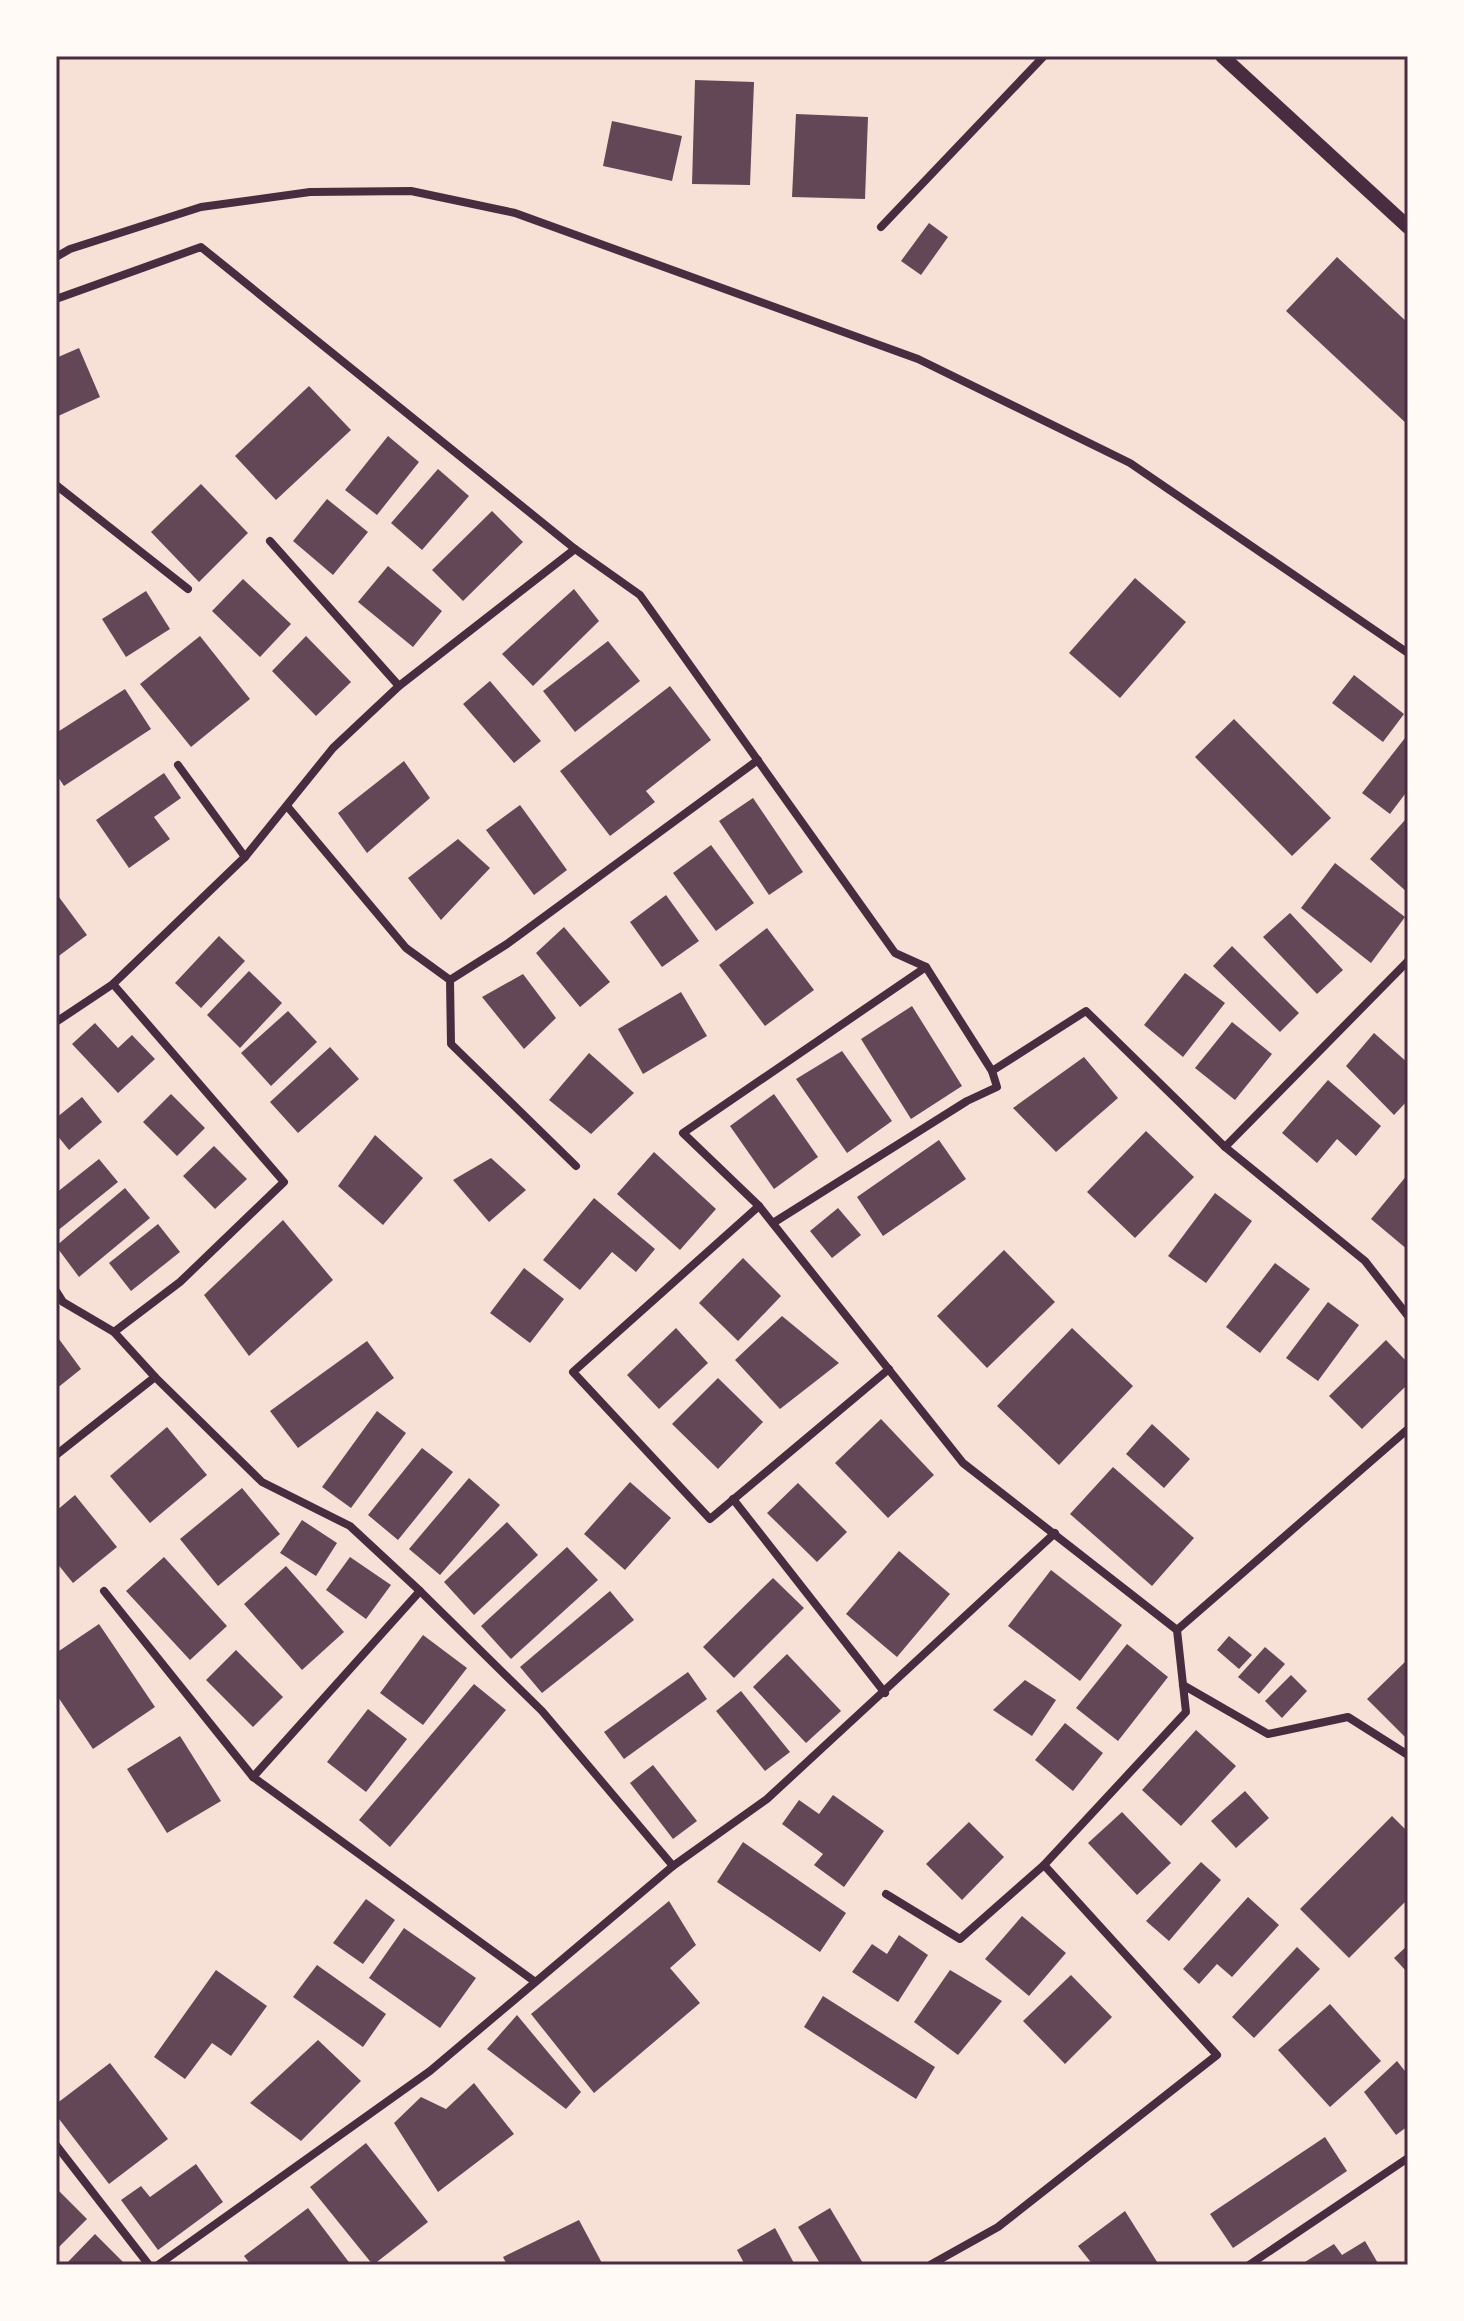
<svg xmlns="http://www.w3.org/2000/svg" width="1464" height="2321" font-family="'DM Sans',sans-serif">
	<rect width="100%" height="100%" fill="#f7e1d7"/>
	<g fill="#644757">
		<path d="M695,80L754,82L750,185L692,184Z"/>
		<path d="M796,114L868,117L865,199L792,197Z"/>
		<path d="M612,121L682,136L672,181L603,166Z"/>
		<path d="M929,223L948,237L921,275L901,261Z"/>
		<path d="M1337,257L1408,323V425L1286,311Z"/>
		<path d="M79,348L100,397L56,417V358Z"/>
		<path d="M309,386L351,430L276,500L235,456Z"/>
		<path d="M388,436L419,462L377,515L345,490Z"/>
		<path d="M438,469L469,496L422,550L391,523Z"/>
		<path d="M201,484L248,533L199,582L151,532Z"/>
		<path d="M327,499L368,532L333,575L293,541Z"/>
		<path d="M492,511L523,542L463,601L432,570Z"/>
		<path d="M388,566L442,611L413,647L358,602Z"/>
		<path d="M1135,578L1186,622L1120,698L1069,653Z"/>
		<path d="M243,579L291,624L260,657L212,611Z"/>
		<path d="M574,589L599,621L533,686L502,654Z"/>
		<path d="M146,591L170,629L126,657L102,619Z"/>
		<path d="M200,636L250,699L191,747L140,684Z"/>
		<path d="M306,636L351,682L316,716L272,671Z"/>
		<path d="M608,641L640,681L575,732L543,691Z"/>
		<path d="M1354,675L1404,714L1383,742L1332,703Z"/>
		<path d="M490,681L541,741L514,763L463,704Z"/>
		<path d="M670,686L711,740L646,791L655,802L610,836L560,771Z"/>
		<path d="M125,689L151,729L64,786L56,774V733Z"/>
		<path d="M1234,719L1331,818L1292,856L1195,757Z"/>
		<path d="M1405,738L1408,741V790L1390,814L1362,793Z"/>
		<path d="M404,761L430,798L367,853L338,813Z"/>
		<path d="M164,773L181,798L154,817L170,839L129,868L96,820Z"/>
		<path d="M753,798L803,872L769,895L719,821Z"/>
		<path d="M520,805L567,870L534,895L486,830Z"/>
		<path d="M1405,820L1408,823V893L1370,859Z"/>
		<path d="M458,839L490,868L441,920L408,878Z"/>
		<path d="M711,845L754,903L716,931L673,873Z"/>
		<path d="M1335,863L1405,917L1371,963L1301,908Z"/>
		<path d="M56,893L87,935L56,958Z"/>
		<path d="M666,895L699,941L662,967L630,922Z"/>
		<path d="M1290,913L1343,970L1317,994L1263,937Z"/>
		<path d="M564,927L610,982L580,1007L536,953Z"/>
		<path d="M767,928L814,990L765,1026L719,965Z"/>
		<path d="M219,936L245,961L201,1008L175,983Z"/>
		<path d="M1232,946L1299,1013L1280,1032L1213,966Z"/>
		<path d="M249,971L282,1003L240,1048L207,1015Z"/>
		<path d="M1185,973L1225,1003L1183,1057L1144,1025Z"/>
		<path d="M523,974L556,1018L524,1049L482,997Z"/>
		<path d="M681,992L707,1036L643,1074L618,1029Z"/>
		<path d="M912,1006L962,1086L911,1119L861,1039Z"/>
		<path d="M288,1011L317,1042L271,1086L241,1053Z"/>
		<path d="M1232,1022L1272,1054L1235,1100L1195,1068Z"/>
		<path d="M95,1023L118,1048L132,1035L155,1059L118,1093L72,1044Z"/>
		<path d="M1374,1033L1408,1063V1100L1394,1115L1346,1066Z"/>
		<path d="M330,1047L359,1079L298,1133L270,1102Z"/>
		<path d="M842,1051L892,1121L847,1153L796,1079Z"/>
		<path d="M589,1053L634,1093L591,1134L549,1100Z"/>
		<path d="M1084,1057L1118,1098L1056,1152L1013,1108Z"/>
		<path d="M1328,1080L1381,1126L1356,1156L1337,1139L1317,1163L1282,1133Z"/>
		<path d="M171,1094L205,1128L177,1156L143,1122Z"/>
		<path d="M774,1094L818,1157L774,1189L730,1126Z"/>
		<path d="M82,1097L102,1122L69,1150L56,1134V1118Z"/>
		<path d="M1146,1131L1194,1177L1135,1238L1087,1192Z"/>
		<path d="M375,1135L423,1178L383,1225L338,1186Z"/>
		<path d="M939,1140L966,1179L883,1236L857,1197Z"/>
		<path d="M214,1146L247,1179L215,1209L183,1176Z"/>
		<path d="M654,1152L716,1209L680,1250L617,1194Z"/>
		<path d="M491,1158L526,1190L489,1222L453,1180Z"/>
		<path d="M99,1159L118,1182L56,1232V1193Z"/>
		<path d="M1408,1174V1250L1371,1219Z"/>
		<path d="M125,1188L150,1218L79,1277L56,1246Z"/>
		<path d="M1215,1193L1252,1221L1206,1283L1168,1256Z"/>
		<path d="M594,1198L655,1249L636,1272L612,1252L580,1290L543,1260Z"/>
		<path d="M838,1208L861,1235L832,1258L810,1231Z"/>
		<path d="M283,1220L333,1280L249,1356L204,1295Z"/>
		<path d="M158,1224L180,1252L131,1291L109,1263Z"/>
		<path d="M1004,1250L1055,1302L987,1368L937,1316Z"/>
		<path d="M743,1258L781,1296L738,1341L699,1303Z"/>
		<path d="M1275,1263L1310,1289L1260,1353L1226,1327Z"/>
		<path d="M524,1268L564,1299L530,1343L490,1313Z"/>
		<path d="M1328,1302L1359,1325L1318,1381L1286,1358Z"/>
		<path d="M782,1316L839,1363L780,1409L735,1360Z"/>
		<path d="M676,1328L708,1363L659,1409L627,1375Z"/>
		<path d="M1072,1328L1133,1386L1059,1465L997,1406Z"/>
		<path d="M56,1335L81,1369L56,1389Z"/>
		<path d="M1386,1340L1408,1363V1384L1362,1429L1329,1396Z"/>
		<path d="M367,1341L394,1378L298,1448L270,1411Z"/>
		<path d="M718,1378L763,1422L718,1469L672,1424Z"/>
		<path d="M377,1411L406,1433L351,1508L322,1487Z"/>
		<path d="M881,1419L934,1475L888,1518L835,1463Z"/>
		<path d="M1152,1424L1190,1459L1164,1488L1126,1454Z"/>
		<path d="M167,1427L207,1475L150,1523L110,1476Z"/>
		<path d="M422,1448L453,1472L398,1540L368,1515Z"/>
		<path d="M1113,1467L1194,1538L1152,1586L1070,1514Z"/>
		<path d="M469,1478L500,1505L440,1575L409,1549Z"/>
		<path d="M630,1482L671,1518L625,1570L584,1534Z"/>
		<path d="M798,1483L847,1532L817,1562L767,1513Z"/>
		<path d="M242,1488L280,1534L218,1586L180,1539Z"/>
		<path d="M75,1495L117,1547L73,1583L56,1562V1511Z"/>
		<path d="M302,1520L337,1543L316,1576L280,1553Z"/>
		<path d="M507,1522L538,1555L474,1615L444,1582Z"/>
		<path d="M567,1547L598,1580L511,1659L481,1626Z"/>
		<path d="M899,1551L950,1594L897,1657L846,1614Z"/>
		<path d="M164,1557L227,1626L190,1660L126,1591Z"/>
		<path d="M350,1557L391,1585L366,1619L326,1590Z"/>
		<path d="M286,1566L344,1632L302,1670L244,1604Z"/>
		<path d="M1051,1570L1122,1625L1080,1681L1008,1626Z"/>
		<path d="M773,1578L804,1608L734,1678L703,1647Z"/>
		<path d="M610,1591L634,1620L542,1693L520,1667Z"/>
		<path d="M99,1624L155,1707L93,1749L56,1694V1653Z"/>
		<path d="M423,1635L467,1668L423,1725L380,1693Z"/>
		<path d="M1229,1636L1252,1655L1239,1669L1217,1650Z"/>
		<path d="M1127,1644L1168,1677L1118,1741L1076,1708Z"/>
		<path d="M1265,1647L1285,1664L1259,1694L1238,1677Z"/>
		<path d="M236,1650L283,1697L253,1727L206,1680Z"/>
		<path d="M787,1654L841,1711L806,1743L753,1687Z"/>
		<path d="M1408,1659V1740L1367,1699Z"/>
		<path d="M688,1672L707,1699L624,1759L604,1732Z"/>
		<path d="M1291,1675L1307,1691L1282,1718L1265,1701Z"/>
		<path d="M1025,1680L1056,1700L1032,1736L993,1710Z"/>
		<path d="M474,1684L506,1710L390,1847L359,1820Z"/>
		<path d="M741,1691L790,1752L765,1771L716,1711Z"/>
		<path d="M368,1709L407,1739L366,1792L327,1762Z"/>
		<path d="M1065,1723L1103,1753L1073,1791L1035,1760Z"/>
		<path d="M1196,1730L1236,1766L1181,1826L1142,1790Z"/>
		<path d="M180,1736L221,1801L167,1833L127,1769Z"/>
		<path d="M653,1765L697,1821L673,1839L630,1783Z"/>
		<path d="M1245,1791L1269,1818L1236,1848L1211,1821Z"/>
		<path d="M833,1795L884,1831L844,1887L814,1865L823,1854L782,1824L799,1800L819,1814Z"/>
		<path d="M1122,1812L1171,1863L1137,1895L1088,1843Z"/>
		<path d="M1392,1816L1408,1832V1899L1349,1958L1300,1909Z"/>
		<path d="M969,1822L1004,1857L962,1900L926,1864Z"/>
		<path d="M743,1842L846,1913L820,1952L717,1882Z"/>
		<path d="M1201,1862L1221,1880L1169,1941L1146,1921Z"/>
		<path d="M1248,1897L1279,1925L1232,1977L1217,1964L1199,1984L1183,1969Z"/>
		<path d="M366,1899L395,1920L363,1964L333,1943Z"/>
		<path d="M669,1901L696,1945L670,1968L700,2003L594,2093L531,2014Z"/>
		<path d="M1022,1916L1066,1953L1029,1996L985,1959Z"/>
		<path d="M404,1928L476,1978L440,2028L369,1978Z"/>
		<path d="M899,1935L928,1955L898,2002L852,1972L872,1944L887,1954Z"/>
		<path d="M1408,1945V1973L1394,1958Z"/>
		<path d="M1297,1947L1320,1969L1254,2038L1232,2017Z"/>
		<path d="M317,1965L386,2014L363,2047L293,1997Z"/>
		<path d="M216,1970L267,2006L231,2056L212,2043L185,2079L154,2057Z"/>
		<path d="M950,1970L1002,2001L958,2055L914,2022Z"/>
		<path d="M1071,1975L1112,2017L1065,2064L1023,2021Z"/>
		<path d="M823,1996L935,2067L916,2099L804,2027Z"/>
		<path d="M1330,2004L1381,2061L1330,2107L1278,2050Z"/>
		<path d="M517,2015L581,2092L566,2109L487,2049Z"/>
		<path d="M318,2040L361,2081L301,2141L250,2103Z"/>
		<path d="M1397,2061L1408,2075V2126L1396,2135L1364,2092Z"/>
		<path d="M110,2063L168,2139L109,2184L56,2115V2104Z"/>
		<path d="M474,2083L514,2134L438,2192L394,2123L421,2097L446,2109Z"/>
		<path d="M1325,2137L1347,2171L1233,2248L1210,2214Z"/>
		<path d="M366,2143L428,2222L373,2265L310,2187Z"/>
		<path d="M196,2164L223,2202L158,2250L121,2200L141,2186L150,2197Z"/>
		<path d="M56,2188L87,2219L56,2250Z"/>
		<path d="M308,2208L351,2265H251L244,2256Z"/>
		<path d="M830,2208L864,2265H821L798,2227Z"/>
		<path d="M1125,2211L1159,2265H1093L1078,2246Z"/>
		<path d="M579,2220L603,2265H507L503,2257Z"/>
		<path d="M775,2228L795,2265H745L737,2250Z"/>
		<path d="M95,2234L126,2265H65Z"/>
		<path d="M1365,2241L1379,2265H1300L1334,2244L1342,2255Z"/>
	</g>
	<g fill="none" stroke-linecap="round" stroke-linejoin="round">
		<g stroke="#4a2c40" stroke-width="8">
			<path d="M881,227L1044,56"/>
			<path d="M56,257L70,249L201,207L310,192L411,191L515,213L918,359L1130,463L1408,653"/>
			<path d="M56,299L201,247L575,549L640,595L895,953L926,967L992,1071L1086,1011L1225,1147L1365,1261L1408,1316"/>
			<path d="M56,485L188,589"/>
			<path d="M270,541L399,686"/>
			<path d="M178,765L245,857"/>
			<path d="M287,806L406,948L450,980"/>
			<path d="M113,984L284,1182L180,1282L114,1332"/>
			<path d="M56,1022L113,984L245,857L333,748L399,686L575,549"/>
			<path d="M1225,1147L1408,961"/>
			<path d="M576,1166L451,1044L450,980L507,944L758,760"/>
			<path d="M759,1206L573,1372L710,1519L889,1369"/>
			<path d="M773,1223L967,1101L997,1087L992,1071"/>
			<path d="M56,1291L63,1302L114,1332L155,1377"/>
			<path d="M56,1455L155,1377L262,1482L350,1526L420,1591L542,1711L673,1866"/>
			<path d="M733,1499L885,1693"/>
			<path d="M104,1591L253,1777L534,1981"/>
			<path d="M1177,1630L1408,1429"/>
			<path d="M1183,1685L1268,1734L1348,1717L1408,1755"/>
			<path d="M253,1777L420,1591"/>
			<path d="M886,1894L960,1939L1044,1865L1186,1712L1177,1630L963,1463L759,1206L683,1133L926,967"/>
			<path d="M56,2145L149,2265"/>
			<path d="M158,2265L430,2071L673,1866L767,1799L1055,1533"/>
			<path d="M930,2265L998,2227L1217,2055L1044,1865"/>
			<path d="M1249,2265L1408,2158"/>
		</g>
		<path stroke="#4a2c40" stroke-width="14" d="M1222,56L1408,227"/>
	</g>
	<rect width="1464" height="2321" fill="none" stroke="#fffaf5" stroke-width="116"/>
	<rect x="58" y="58" width="1348" height="2205" fill="none" stroke="#4a2c40" stroke-width="3"/>
</svg>
